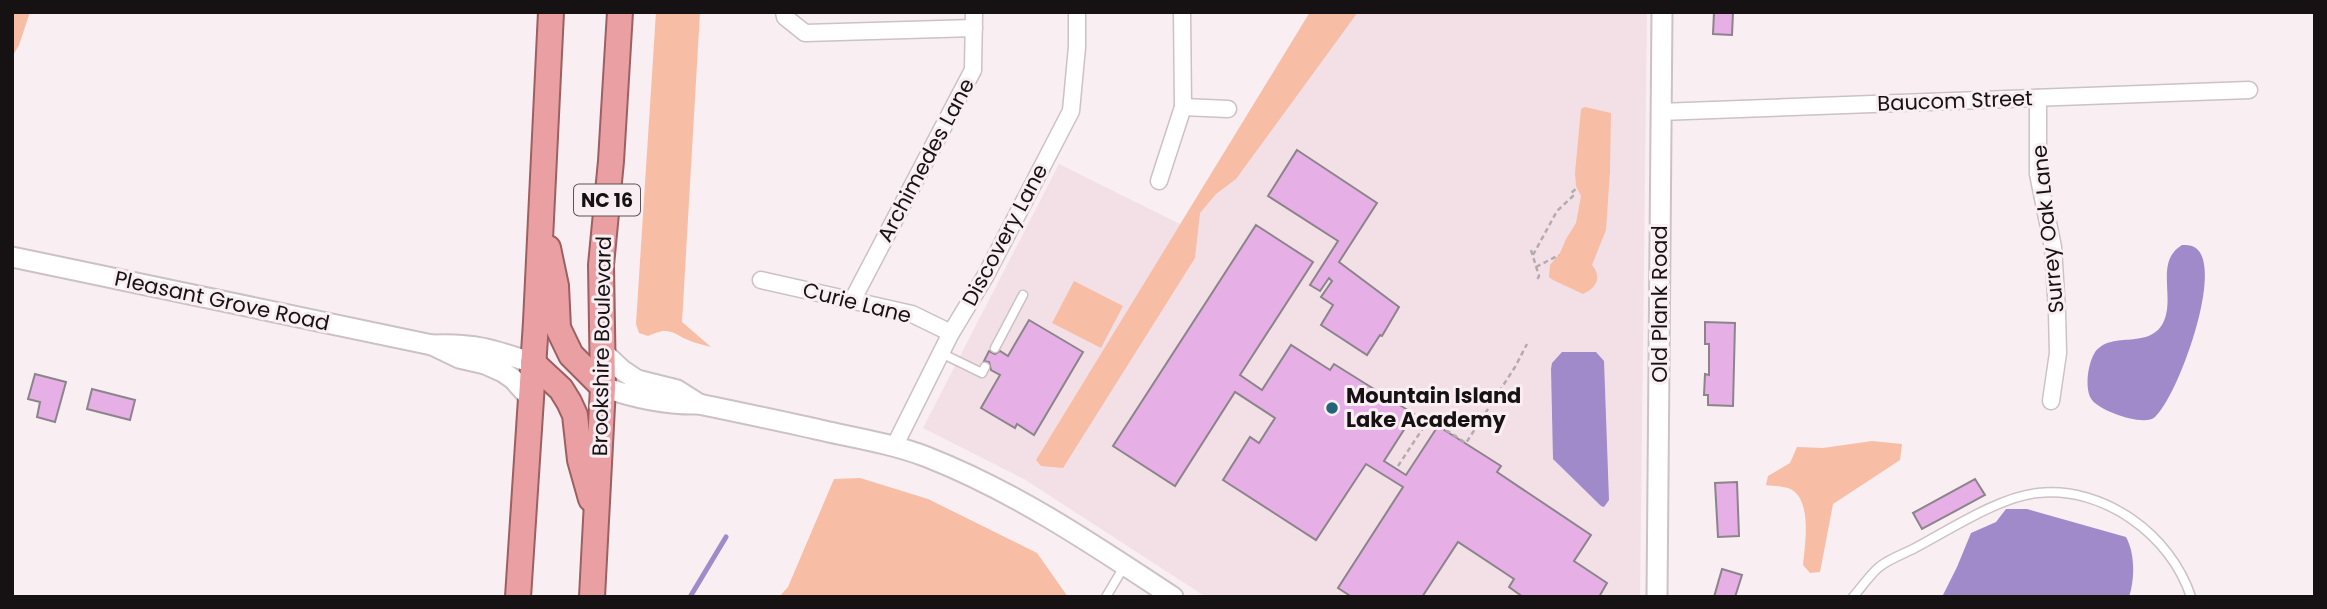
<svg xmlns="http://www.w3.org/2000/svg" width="2327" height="609" font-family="Poppins,sans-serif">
	<rect width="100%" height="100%" fill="#f9eef2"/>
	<path fill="#f3e0e7" d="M1310,12H1647L1640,597H1206L1024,479L923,428L1059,164L1180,224Z"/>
	<g fill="#f7bda5">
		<path d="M12,12H30L19,45L12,57Z"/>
		<path d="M656,12H700L682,322L711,347C705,345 698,344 693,342C672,334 671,325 648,336L639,333L636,324Z"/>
		<path d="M1310,12H1358L1236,179L1216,194L1200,213L1195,258L1063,468L1041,466L1036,460Z"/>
		<path d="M1585,107L1611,113L1610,171L1606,230L1592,265C1602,277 1597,288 1583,294L1553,280L1549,277L1550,265L1560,253L1566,239L1576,223L1581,196L1576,186L1575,173L1581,109Z"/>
		<path d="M1074,281L1123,306L1101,348L1052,323Z"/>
		<path d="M1872,441L1902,444L1900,460L1833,504L1820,572L1810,573L1803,565C1805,544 1813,497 1788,488C1782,486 1773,486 1766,485L1768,476L1790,463L1797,447L1823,448Z"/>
		<path d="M860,478L928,499L1037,553L1068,597H779L788,587L834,479Z"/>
	</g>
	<g fill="#a18aca">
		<path d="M2182,245C2187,245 2193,245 2197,249C2223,272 2178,396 2155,417C2144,427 2100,411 2092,400C2084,390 2088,364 2094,354C2109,329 2148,351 2163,323C2176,297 2154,262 2182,245Z"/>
		<path d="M1562,352H1596L1604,361L1609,500L1604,507L1601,506L1553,459L1551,369L1552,363Z"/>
		<path d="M2006,509H2027L2126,537C2135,553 2135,579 2129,597H1942L1957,567L1971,533L1996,522Z"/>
	</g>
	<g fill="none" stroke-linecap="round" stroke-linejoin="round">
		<path stroke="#a18aca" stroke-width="5" d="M690,597L726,537"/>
	</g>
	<g fill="#e6b0e6" stroke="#8b848a" stroke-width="2">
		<path d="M1714,12H1733L1732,35L1713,34Z"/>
		<path d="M1297,150L1377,203L1339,262L1399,307L1382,336L1380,335L1367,355L1321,325L1333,305L1321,297L1332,281L1329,278L1320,291L1310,285L1338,241L1268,196Z"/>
		<path d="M1256,225L1313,262L1240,375L1262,390L1291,345L1330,370L1334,364L1414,414L1384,461L1406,475L1438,426L1501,466L1497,472L1591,535L1574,561L1607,583L1599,597H1523L1509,587L1514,579L1458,542L1422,597H1352L1338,588L1403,487L1366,464L1316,540L1223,480L1250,437L1259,443L1275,418L1235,392L1175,486L1113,446Z"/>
		<path d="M1029,320L1083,352L1034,435L1017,424L1015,428L981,408L1000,375L991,370L989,362L984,361L989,351L995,354L1000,351L1008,356Z"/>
		<path d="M1705,322L1735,323L1733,406L1708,405V395H1704L1705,374L1709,375V344H1705Z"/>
		<path d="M35,374L66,382L55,422L37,417L40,402L28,399Z"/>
		<path d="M92,389L135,400L130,420L87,409Z"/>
		<path d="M1975,479L1985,495L1922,529L1913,513Z"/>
		<path d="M1737,482L1739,536L1718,537L1715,483Z"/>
		<path d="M1722,569L1742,575L1735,597H1714Z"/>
	</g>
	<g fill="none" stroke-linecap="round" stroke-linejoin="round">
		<g stroke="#ccc1c5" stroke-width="11">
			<g id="service">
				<path d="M995,348L1023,295"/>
				<path d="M941,353L982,373L985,367"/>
				<path d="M1106,597L1125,565"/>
				<path d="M1853,597C1861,588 1869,576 1878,568C1888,559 1904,554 1915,548C1949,530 2001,496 2038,493C2104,486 2171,535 2191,597"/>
			</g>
		</g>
		<g stroke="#ccc1c5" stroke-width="19">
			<g id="minor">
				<path d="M784,12L785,17L805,33L974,28"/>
				<path d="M2038,98V174L2053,247L2057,312L2058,353L2051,401"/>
				<path d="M1183,107L1228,109"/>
				<path d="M1660,112L2249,90"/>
				<path d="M1159,181L1183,107L1182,12"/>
				<path d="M761,280L912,314L951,333"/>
				<path d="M852,301L973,70L974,12"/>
				<path d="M894,447L951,333L986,275L1071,111L1077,47V12"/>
			</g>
		</g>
		<g stroke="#ccc1c5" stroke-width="23">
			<g id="tertiary">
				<path d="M12,257L432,345"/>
				<path d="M603,352L622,370L637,380L677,390L699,404C665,405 635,398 603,387"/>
				<path d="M531,399L513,379L503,372L485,364L459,358L432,345C474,343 494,350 533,363"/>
				<path d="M699,404C742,413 786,422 829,432C862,439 896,445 927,457C1016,492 1094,545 1173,597"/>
				<path d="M1657,597L1662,12"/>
			</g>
		</g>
		<g stroke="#9c5f62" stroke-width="28">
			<g id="trunk">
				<path d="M548,248L556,286L558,328L571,355L603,387"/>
				<path d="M533,363L561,389L569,402L575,415L580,460L591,499"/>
				<path d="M518,597L536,322L551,12"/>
				<path d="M592,597L603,387L601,265L611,161L620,12"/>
			</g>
		</g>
		<g stroke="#b4abae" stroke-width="2.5" stroke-dasharray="5 3.5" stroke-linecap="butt">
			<path d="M1531,250L1539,276L1536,282"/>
			<path d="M1533,255L1557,211L1573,196L1571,193L1577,188"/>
			<path d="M1536,267L1559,255"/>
			<path d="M1398,466L1429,419L1466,443L1515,367L1527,344"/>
		</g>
		<use href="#service" stroke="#fff" stroke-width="8"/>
		<use href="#minor" stroke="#fff" stroke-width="16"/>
		<use href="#tertiary" stroke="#fff" stroke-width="19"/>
		<use href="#trunk" stroke="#eaa0a3" stroke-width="24"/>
	</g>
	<circle fill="#246479" stroke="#f9eef2" stroke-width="2.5" cx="1332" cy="408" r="7"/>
	<g text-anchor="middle" stroke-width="6" stroke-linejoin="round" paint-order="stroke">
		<rect fill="#f9eef2" stroke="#5a5457" stroke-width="2" x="574" y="184.5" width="66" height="31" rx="5"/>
		<g font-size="19" font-weight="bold" fill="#161214">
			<text x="607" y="207">NC 16</text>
		</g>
		<g font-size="21" fill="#161214" stroke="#f9eef2">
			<text transform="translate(1955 101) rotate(-2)" y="7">Baucom Street</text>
			<text transform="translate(926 160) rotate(-62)" y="7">Archimedes Lane</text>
			<text transform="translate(2048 229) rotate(-96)" y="7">Surrey Oak Lane</text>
			<text transform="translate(1005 235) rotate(-62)" y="7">Discovery Lane</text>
			<text transform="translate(222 301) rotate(12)" y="7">Pleasant Grove Road</text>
			<text transform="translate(857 303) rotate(14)" y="7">Curie Lane</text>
			<text transform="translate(1660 304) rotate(-90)" y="7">Old Plank Road</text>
			<text transform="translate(602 346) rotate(-89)" y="7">Brookshire Boulevard</text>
		</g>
		<g font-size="21" font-weight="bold" fill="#161214" stroke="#f9eef2" text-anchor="start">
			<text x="1346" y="403">Mountain Island<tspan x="1346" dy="24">Lake Academy</tspan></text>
		</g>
	</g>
	<rect width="2327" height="609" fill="none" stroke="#161214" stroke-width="28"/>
</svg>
